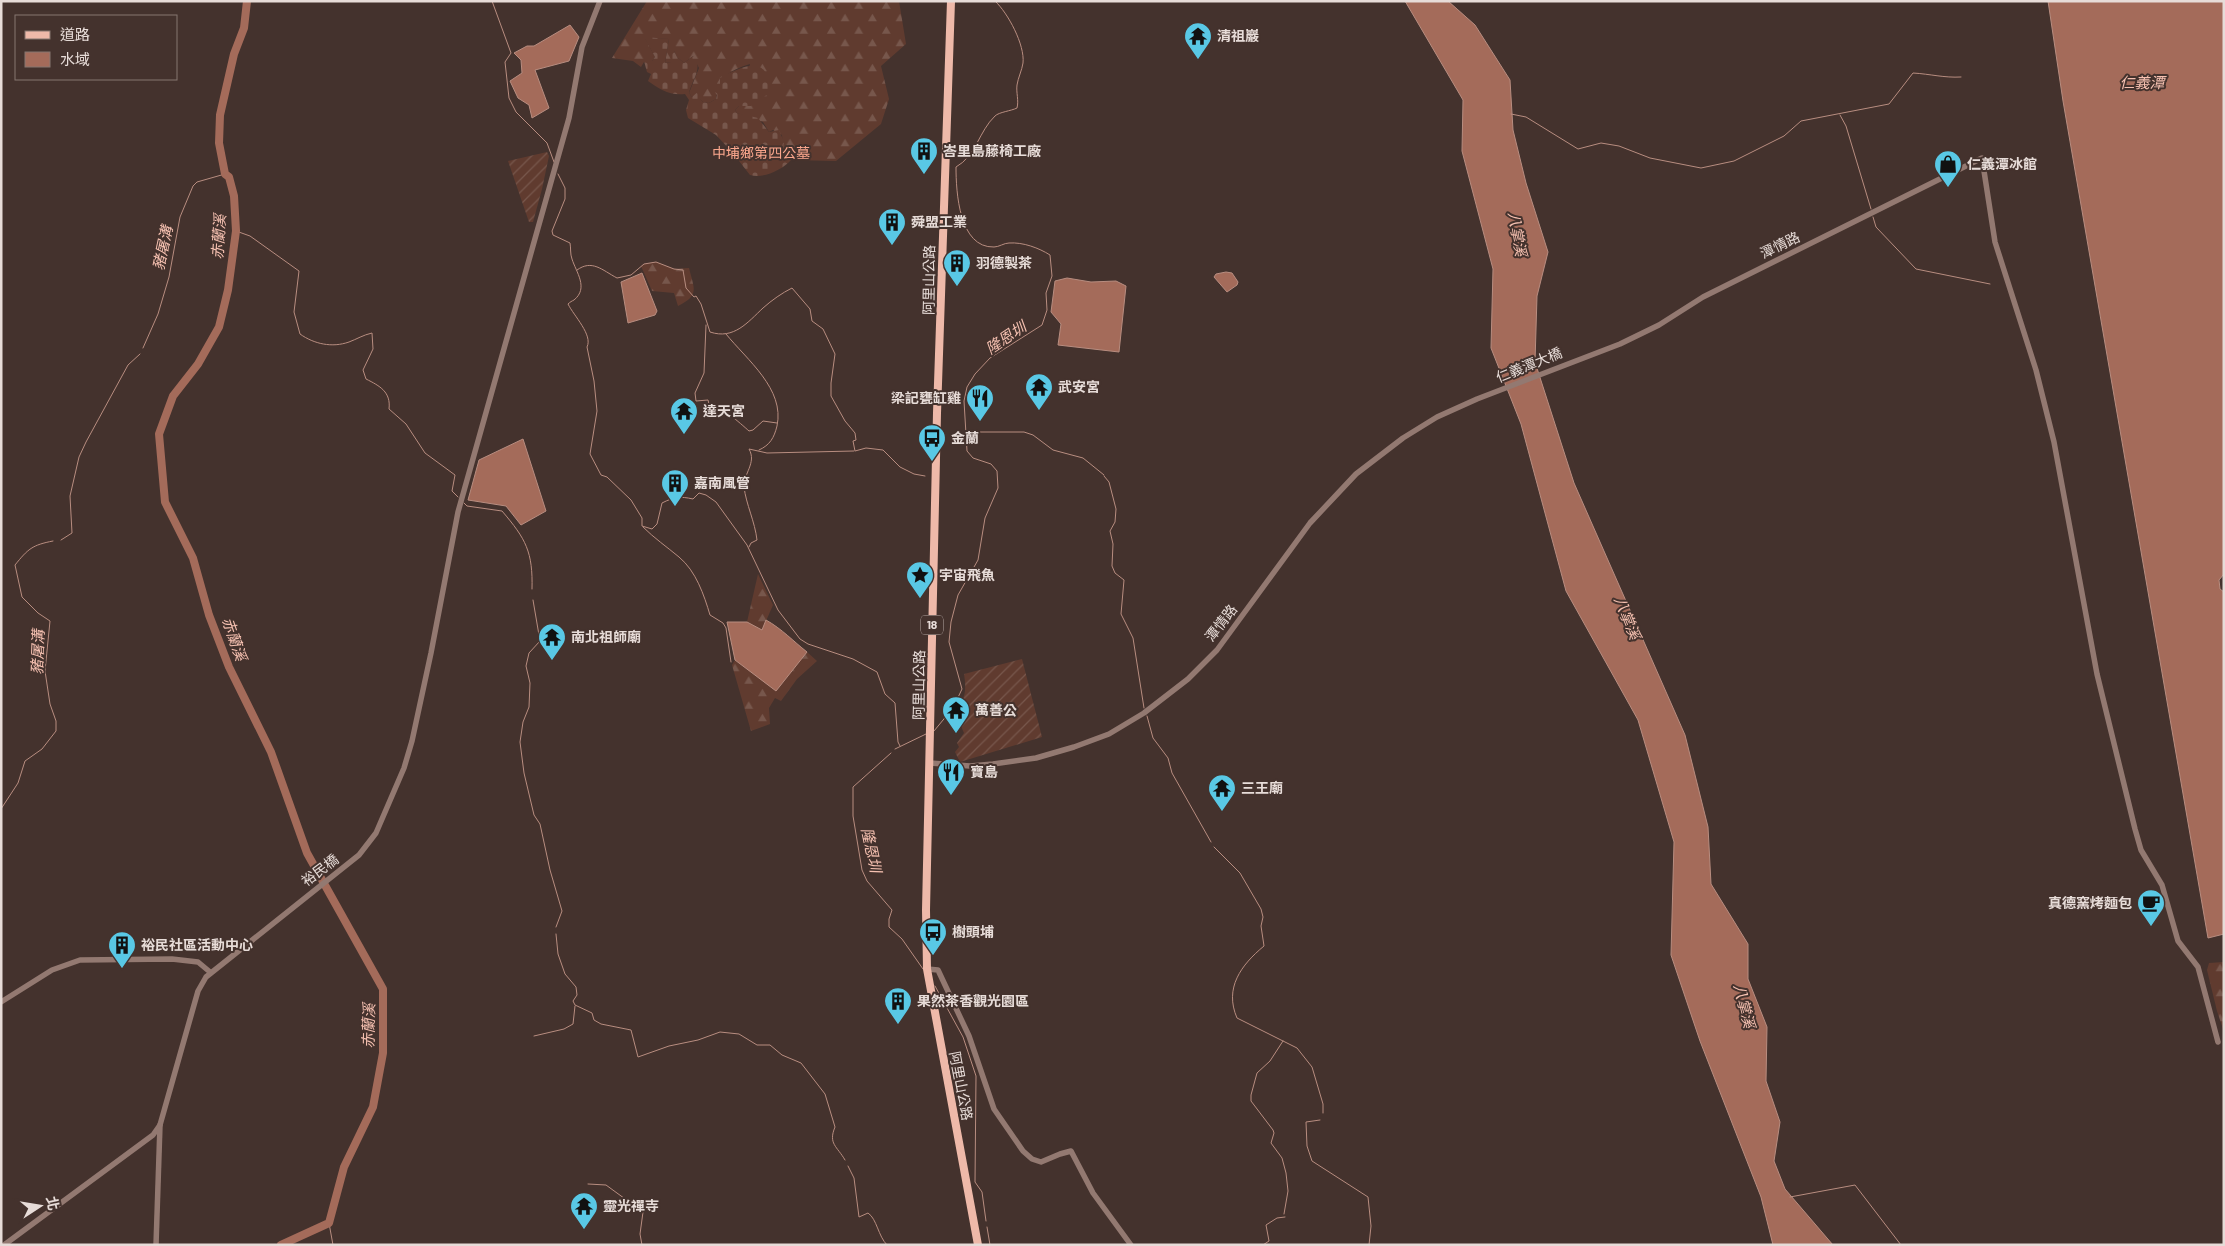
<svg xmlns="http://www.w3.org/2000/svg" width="2225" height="1246" font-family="Barlow,'Noto Sans TC',sans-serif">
	<defs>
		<pattern id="forest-firs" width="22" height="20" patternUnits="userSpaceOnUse" patternTransform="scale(1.25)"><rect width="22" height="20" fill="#603b2f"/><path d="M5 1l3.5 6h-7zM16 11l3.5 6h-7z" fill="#77574c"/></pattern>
		<pattern id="cemetery-stones" width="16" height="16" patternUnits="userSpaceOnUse" patternTransform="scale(1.25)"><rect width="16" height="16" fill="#603b2f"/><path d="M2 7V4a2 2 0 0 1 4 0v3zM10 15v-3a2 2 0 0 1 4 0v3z" fill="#77574c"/></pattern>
		<pattern id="garden-furrows" width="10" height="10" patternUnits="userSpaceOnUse" patternTransform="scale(1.25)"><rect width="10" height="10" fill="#603b2f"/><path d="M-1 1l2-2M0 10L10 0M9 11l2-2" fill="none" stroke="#77574c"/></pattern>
	</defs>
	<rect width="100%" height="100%" fill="#44322d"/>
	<g fill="url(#forest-firs)">
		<path d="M647,1H899L906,44L881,66L889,99L881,124L836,161L791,160L783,149L782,135L773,130L769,132L763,122L737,113L735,110L739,106L750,64C728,71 720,77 716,99L709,103L703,102L695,95L692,97L689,93L699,68L693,56L684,63L677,57L674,51L671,62L665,63L669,39L645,38L655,57L652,61L644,62L641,67L633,61L612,58Z"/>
		<path d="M656,262L674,269L689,268C694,289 700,295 678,306L674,293L652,291L641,266L644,264Z"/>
		<path d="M758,574L773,605L762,630L747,622Z"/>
		<path d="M807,652L817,661L797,679L781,701L775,698L769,708L770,724L751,731L732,665L735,660L776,691Z"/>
		<path d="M2224,962V1032L2217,1011L2207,970L2209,963Z"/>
	</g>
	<path fill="url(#cemetery-stones)" d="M644,37L669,39L665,63L671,62L670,52L674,51L677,57L684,63L693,56C704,67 692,80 689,93L692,97L700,90L702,95L700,99L703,102L709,103L716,99L717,95L714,91L720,84V78C742,66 772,52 768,94L751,106H739L735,110L737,113L758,118L769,132L779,130L784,142L783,149L791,160C782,170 763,179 750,175L732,152L716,135L688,118L686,110L689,100L685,94C670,96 659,89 648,81L651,74L647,72L644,61H652L655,57Z"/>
	<g fill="url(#garden-furrows)">
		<path d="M547,152L549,156L542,189L533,222H529L508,161Z"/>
		<path d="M1022,659L1042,737L960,762L955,752L959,747L957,743L964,733L961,726L951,715C965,701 967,693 964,674Z"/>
	</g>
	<g fill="#a46b5a" stroke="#b88d80">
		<path d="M1405,1H1448L1475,25L1510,80L1513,130L1526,183L1548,252L1537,296L1535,362L1574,483L1685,735L1708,827L1711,884L1748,944V979L1767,1027L1766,1081L1780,1122L1774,1161L1785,1189L1833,1245H1773L1761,1197L1700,1041L1671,955L1674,842L1638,720L1566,591L1521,424L1491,348L1493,269L1462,151L1463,100Z"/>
		<path d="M2048,1H2224V574L2219,580L2220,589L2224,592V934L2208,938L2063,101Z"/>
		<path d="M570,25L579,37L569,61L535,70L549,108L532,118L529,105L518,98L510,81L522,73L521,60L514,53L527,46H534Z"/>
		<path d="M1226,272L1232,273L1238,282L1237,285L1227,292L1214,277L1216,274Z"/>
		<path d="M642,273L657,311L655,315L628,323L621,282Z"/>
		<path d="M1067,278L1091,282L1116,281L1126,286L1119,352L1058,345L1061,324L1051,312L1055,281Z"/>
		<path d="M523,439L546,511L521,525L506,506L468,500L479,460Z"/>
		<path d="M766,620C782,629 793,641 807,652L776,691L735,660L727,622H747L762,630Z"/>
	</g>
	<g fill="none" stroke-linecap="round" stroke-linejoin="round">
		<g stroke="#b88d80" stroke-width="1">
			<path d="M492,1L511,53L505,62L509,98L516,112L547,143L554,162"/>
			<path d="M1511,114L1526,117L1578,149L1601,143L1619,146L1650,158L1701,168L1734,161L1784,136L1801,121L1889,104L1913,73C1930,74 1944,78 1961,77"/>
			<path d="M1840,115L1846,126L1871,209"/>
			<path d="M558,174L565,188V199L552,231L553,235L570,243C571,248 570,254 572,259C576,272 589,288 574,300C572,301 570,302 568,304C574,316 593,335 587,347L594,381L597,411L590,454L601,475L607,477L631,500L642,518V526L652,529L657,524L662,503C674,497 680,496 693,499L699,493L706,495L716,502L747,545L778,610L800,639L808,644L853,659L877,672L885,694L895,703L898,742L900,746"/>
			<path d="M1873,217L1876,227L1916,269L1990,284"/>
			<path d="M236,231L250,236L299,271L294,312L300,334C314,344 332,348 349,342C357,339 363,335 372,333L373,349L363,370L366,379C380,386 391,392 389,409L406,424L425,453L455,475L452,491L458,497"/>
			<path d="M577,270C592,259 602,270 617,278L631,275L644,264L656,262L674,269L683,270L686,288L694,297L696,296L701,304L710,332C734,340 748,322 763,308C772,300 782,293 792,288L810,309L812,321L823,329L835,354L831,383V396L845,421L855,433L856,440L853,441L855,451L866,448L883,450L900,467L914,474L925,476"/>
			<path d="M706,325L704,373L695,393L696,401L708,400L709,404C720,405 740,423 749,431L753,430L763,421L777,423"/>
			<path d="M726,334C747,360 785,389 777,426C774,438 770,445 759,450"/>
			<path d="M143,348L158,314L169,277L180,217L193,186L197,182L225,174"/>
			<path d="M968,432H1024L1033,435L1053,450L1083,458L1104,475"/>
			<path d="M1104,476L1109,482L1116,509L1115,522L1110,531L1113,544L1112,566L1115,573L1124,580L1121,614L1133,638L1144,708"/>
			<path d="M464,503L467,506L502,511C526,539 533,552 532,589"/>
			<path d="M643,527C654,538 667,547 679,557C696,571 704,595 710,615L723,623L726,628L731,662"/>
			<path d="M61,540L72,533L70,496L79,457L86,442L128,365L140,354"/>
			<path d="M749,547L751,543L757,540C755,522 746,504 744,487C743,474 757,463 749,449L767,453L854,451"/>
			<path d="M533,600L540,641L529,653L526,666L530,683L529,707L523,722L520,742L524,773L534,815L540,824L550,870L562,911L556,927"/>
			<path d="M1147,716L1153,738L1168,758L1172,773L1211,842"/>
			<path d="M934,731L953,708L962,689L949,642L951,622L958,595L978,560L985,518L998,488L997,471L991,464L973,458L967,451L964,401L967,387L975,374L990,358L1042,325L1047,310L1046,293L1052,276L1050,255C1039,248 1023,242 1009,243C1004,243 999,247 994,247C959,248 956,192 956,167C976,156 979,131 995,116C999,112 1011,111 1017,108C1019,100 1016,93 1017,85C1018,78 1022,70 1023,63C1025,45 1008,13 995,1"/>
			<path d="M895,749L926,734"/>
			<path d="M891,753L853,787V816L862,870L867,881L892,910L889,919V927L902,939L923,969"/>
			<path d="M1,809L18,783L25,761L42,749L56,731V721L50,704L45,671L50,621L38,613L22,597L15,565C28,549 32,545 53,541"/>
			<path d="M1214,847L1240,873L1261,909L1263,917L1261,926L1264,946C1241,965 1224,988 1237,1018L1297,1048L1312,1067L1323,1104V1113"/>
			<path d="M556,934L558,954L565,974L576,987L577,995L573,1001L575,1005L592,1013L594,1020L601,1024L631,1030L638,1057L669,1046L698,1040L720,1032L739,1034L757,1045H770L782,1055L801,1063L825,1094L835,1127C828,1144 837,1146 845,1160"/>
			<path d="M935,986L963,1037L976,1076L975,1182L982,1192L986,1221"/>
			<path d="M534,1036L564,1029L573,1024L575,1006"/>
			<path d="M1283,1041L1270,1061L1257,1073L1251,1095V1101L1273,1130L1274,1133L1271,1143L1282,1158L1286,1173L1288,1191L1284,1214"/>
			<path d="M1320,1120L1306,1122L1307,1146L1312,1161L1368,1197L1371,1226L1369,1245"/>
			<path d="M848,1166L854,1178L859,1217L868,1213C877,1219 878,1236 887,1245"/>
			<path d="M588,1184L606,1185L643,1212L640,1234L642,1245"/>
			<path d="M1790,1197L1855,1185L1901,1245"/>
			<path d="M329,1223L333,1245"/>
			<path d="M987,1227L990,1245"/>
			<path d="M1263,1245L1269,1241L1266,1225L1277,1218L1285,1217"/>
		</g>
		<path stroke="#a46b5a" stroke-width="8" d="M247,1L244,28L234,54L220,115L219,143L225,174L229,177L234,196L236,231L228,290L219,327L198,364L173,396L159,434L165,502L193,558L209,615L229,667L271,752L307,853L383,989V1053L373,1107L344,1167L329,1223L281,1245"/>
		<g stroke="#937971" stroke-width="5.5">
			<path d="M930,763L970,766L993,764L1036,758L1074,747L1109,734L1144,713L1188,679L1217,650L1310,523L1356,474L1403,438L1437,417L1477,399L1620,344L1659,325L1703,297L1982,158L1995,242L2036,370L2054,442L2097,674L2135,829L2141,850L2162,885L2178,941L2198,967L2218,1042"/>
			<path d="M927,969L938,970L969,1036L994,1109L1023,1151L1032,1159L1041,1162L1060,1154L1071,1151L1093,1193L1131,1245"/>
			<path d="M1,1002L52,970L80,960L172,959L198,962L210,972"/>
			<path d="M4,1245L153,1135L160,1125L198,991L206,977L359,855L376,833L404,768L412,741L431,653L458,512L569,118L582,47L600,1"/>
			<path d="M156,1245L160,1125"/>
		</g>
		<path stroke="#eeb9a9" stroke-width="8" d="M951,1L937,413L926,910L927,969L978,1245"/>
	</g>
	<defs>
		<g id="temple-pin" transform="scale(1.4375)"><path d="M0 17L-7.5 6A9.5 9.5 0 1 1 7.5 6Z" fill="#59c8e5" stroke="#44322d"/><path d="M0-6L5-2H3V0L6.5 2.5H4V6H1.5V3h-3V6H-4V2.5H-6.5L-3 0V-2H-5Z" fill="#111"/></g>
		<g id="building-pin" transform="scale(1.4375)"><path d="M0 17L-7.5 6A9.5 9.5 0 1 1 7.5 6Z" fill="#59c8e5" stroke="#44322d"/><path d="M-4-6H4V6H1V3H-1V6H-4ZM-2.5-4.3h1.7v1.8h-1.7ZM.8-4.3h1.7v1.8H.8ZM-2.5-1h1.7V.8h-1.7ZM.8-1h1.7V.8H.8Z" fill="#111"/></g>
		<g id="shop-pin" transform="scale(1.4375)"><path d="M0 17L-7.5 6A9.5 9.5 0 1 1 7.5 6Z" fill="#59c8e5" stroke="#44322d"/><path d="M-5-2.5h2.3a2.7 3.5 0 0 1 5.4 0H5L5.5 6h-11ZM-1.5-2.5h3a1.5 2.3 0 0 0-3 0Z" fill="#111"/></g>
		<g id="restaurant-pin" transform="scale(1.4375)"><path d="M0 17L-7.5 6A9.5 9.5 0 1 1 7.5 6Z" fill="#59c8e5" stroke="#44322d"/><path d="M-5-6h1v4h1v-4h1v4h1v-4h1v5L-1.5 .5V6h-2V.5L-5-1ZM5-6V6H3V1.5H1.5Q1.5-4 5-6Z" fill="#111"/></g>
		<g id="bus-pin" transform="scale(1.4375)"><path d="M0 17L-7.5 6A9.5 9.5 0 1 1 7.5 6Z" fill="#59c8e5" stroke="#44322d"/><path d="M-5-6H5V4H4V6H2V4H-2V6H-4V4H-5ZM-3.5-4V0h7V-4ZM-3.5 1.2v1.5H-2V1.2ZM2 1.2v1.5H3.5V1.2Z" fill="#111"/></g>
		<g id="sight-pin" transform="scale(1.4375)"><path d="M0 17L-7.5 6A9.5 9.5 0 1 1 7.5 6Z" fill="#59c8e5" stroke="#44322d"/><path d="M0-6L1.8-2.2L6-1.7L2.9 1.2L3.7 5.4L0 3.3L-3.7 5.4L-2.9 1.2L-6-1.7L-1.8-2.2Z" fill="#111"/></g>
		<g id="cafe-pin" transform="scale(1.4375)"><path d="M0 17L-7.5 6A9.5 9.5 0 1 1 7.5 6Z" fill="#59c8e5" stroke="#44322d"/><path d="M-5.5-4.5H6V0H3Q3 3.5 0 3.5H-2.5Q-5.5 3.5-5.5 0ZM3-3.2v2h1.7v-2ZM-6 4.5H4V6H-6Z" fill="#111"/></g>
	</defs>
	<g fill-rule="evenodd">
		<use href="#temple-pin" x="1198" y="36"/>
		<use href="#building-pin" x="924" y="151"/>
		<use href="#shop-pin" x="1948" y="164"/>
		<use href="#building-pin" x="892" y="222"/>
		<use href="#building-pin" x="957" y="263"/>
		<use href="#temple-pin" x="1039" y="387"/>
		<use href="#restaurant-pin" x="980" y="398"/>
		<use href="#temple-pin" x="684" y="411"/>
		<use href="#bus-pin" x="932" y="438"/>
		<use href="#building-pin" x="675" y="483"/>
		<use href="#sight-pin" x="920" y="575"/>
		<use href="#temple-pin" x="552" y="637"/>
		<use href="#temple-pin" x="956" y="710"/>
		<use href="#restaurant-pin" x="951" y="772"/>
		<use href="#temple-pin" x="1222" y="788"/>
		<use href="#cafe-pin" x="2151" y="903"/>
		<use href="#bus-pin" x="933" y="932"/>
		<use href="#building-pin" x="122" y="945"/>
		<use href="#building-pin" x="898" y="1001"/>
		<use href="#temple-pin" x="584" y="1206"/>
	</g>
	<g text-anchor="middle" stroke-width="4" stroke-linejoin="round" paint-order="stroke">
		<rect fill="#44322d" stroke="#b6a9a5" stroke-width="1" x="921" y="615.5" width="22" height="19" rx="4"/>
		<g font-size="12" font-weight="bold" fill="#e7dcd8">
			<text x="932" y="629">18</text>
		</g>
		<g font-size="14" font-weight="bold" fill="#e7dcd8" stroke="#44322d" text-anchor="start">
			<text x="1217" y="41">清祖巖</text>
			<text x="943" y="156">峇里島藤椅工廠</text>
			<text x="1967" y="169">仁義潭冰館</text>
			<text x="911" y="227">舜盟工業</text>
			<text x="976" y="268">羽德製茶</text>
			<text x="1058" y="392">武安宮</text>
			<text x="961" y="403" text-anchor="end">梁記甕缸雞</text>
			<text x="703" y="416">達天宮</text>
			<text x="951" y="443">金蘭</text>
			<text x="694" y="488">嘉南風管</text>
			<text x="939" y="580">宇宙飛魚</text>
			<text x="571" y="642">南北祖師廟</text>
			<text x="975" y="715">萬善公</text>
			<text x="970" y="777">寶島</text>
			<text x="1241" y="793">三王廟</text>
			<text x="2132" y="908" text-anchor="end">真德窯烤麵包</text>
			<text x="952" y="937">樹頭埔</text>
			<text x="141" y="950">裕民社區活動中心</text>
			<text x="917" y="1006">果然茶香觀光園區</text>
			<text x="603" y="1211">靈光禪寺</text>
		</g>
		<g font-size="14" fill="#fba78d" stroke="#44322d">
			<text x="761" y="158">中埔鄉第四公墓</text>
		</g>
		<g font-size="14" fill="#e7dcd8" stroke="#44322d">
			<text transform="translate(1780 245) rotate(-26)" y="5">潭情路</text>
			<text transform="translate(929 280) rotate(-89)" y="5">阿里山公路</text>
			<text transform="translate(1529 365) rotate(-22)" y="5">仁義潭大橋</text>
			<text transform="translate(1221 623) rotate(-52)" y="5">潭情路</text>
			<text transform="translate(919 685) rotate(-89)" y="5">阿里山公路</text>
			<text transform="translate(320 870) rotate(-37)" y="5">裕民橋</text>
			<text transform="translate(961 1086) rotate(79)" y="5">阿里山公路</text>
		</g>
		<g font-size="15" font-style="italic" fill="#f6c1b1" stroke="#44322d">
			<text x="2142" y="88">仁義潭</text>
			<text transform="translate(1517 234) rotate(80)" y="5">八掌溪</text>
			<text transform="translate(219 237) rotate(-86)" y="5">赤蘭溪</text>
			<text transform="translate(163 248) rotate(-78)" y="5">豬屠溝</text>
			<text transform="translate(1006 338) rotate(-34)" y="5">隆恩圳</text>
			<text transform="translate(1627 618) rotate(68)" y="5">八掌溪</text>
			<text transform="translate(234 639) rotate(71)" y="5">赤蘭溪</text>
			<text transform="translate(38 652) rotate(-88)" y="5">豬屠溝</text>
			<text transform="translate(871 850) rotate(78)" y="5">隆恩圳</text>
			<text transform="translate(1744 1006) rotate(76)" y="5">八掌溪</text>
			<text transform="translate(369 1026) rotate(-89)" y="5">赤蘭溪</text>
		</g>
	</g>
	<rect width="2225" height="1246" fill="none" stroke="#e7dcd8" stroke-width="5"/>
	<rect x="15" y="15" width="162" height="65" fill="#44322d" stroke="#857671"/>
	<rect x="25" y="31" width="25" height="8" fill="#eeb9a9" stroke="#857671"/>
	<text x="60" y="40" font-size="15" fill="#e7dcd8">道路</text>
	<rect x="25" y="52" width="25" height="15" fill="#a46b5a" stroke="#857671"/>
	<text x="60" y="65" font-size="15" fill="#e7dcd8">水域</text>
	<g transform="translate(40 1206) rotate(78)" stroke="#44322d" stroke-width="4" paint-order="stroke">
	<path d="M0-4L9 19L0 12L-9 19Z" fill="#e7dcd8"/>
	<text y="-8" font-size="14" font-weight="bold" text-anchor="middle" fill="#e7dcd8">北</text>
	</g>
</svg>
